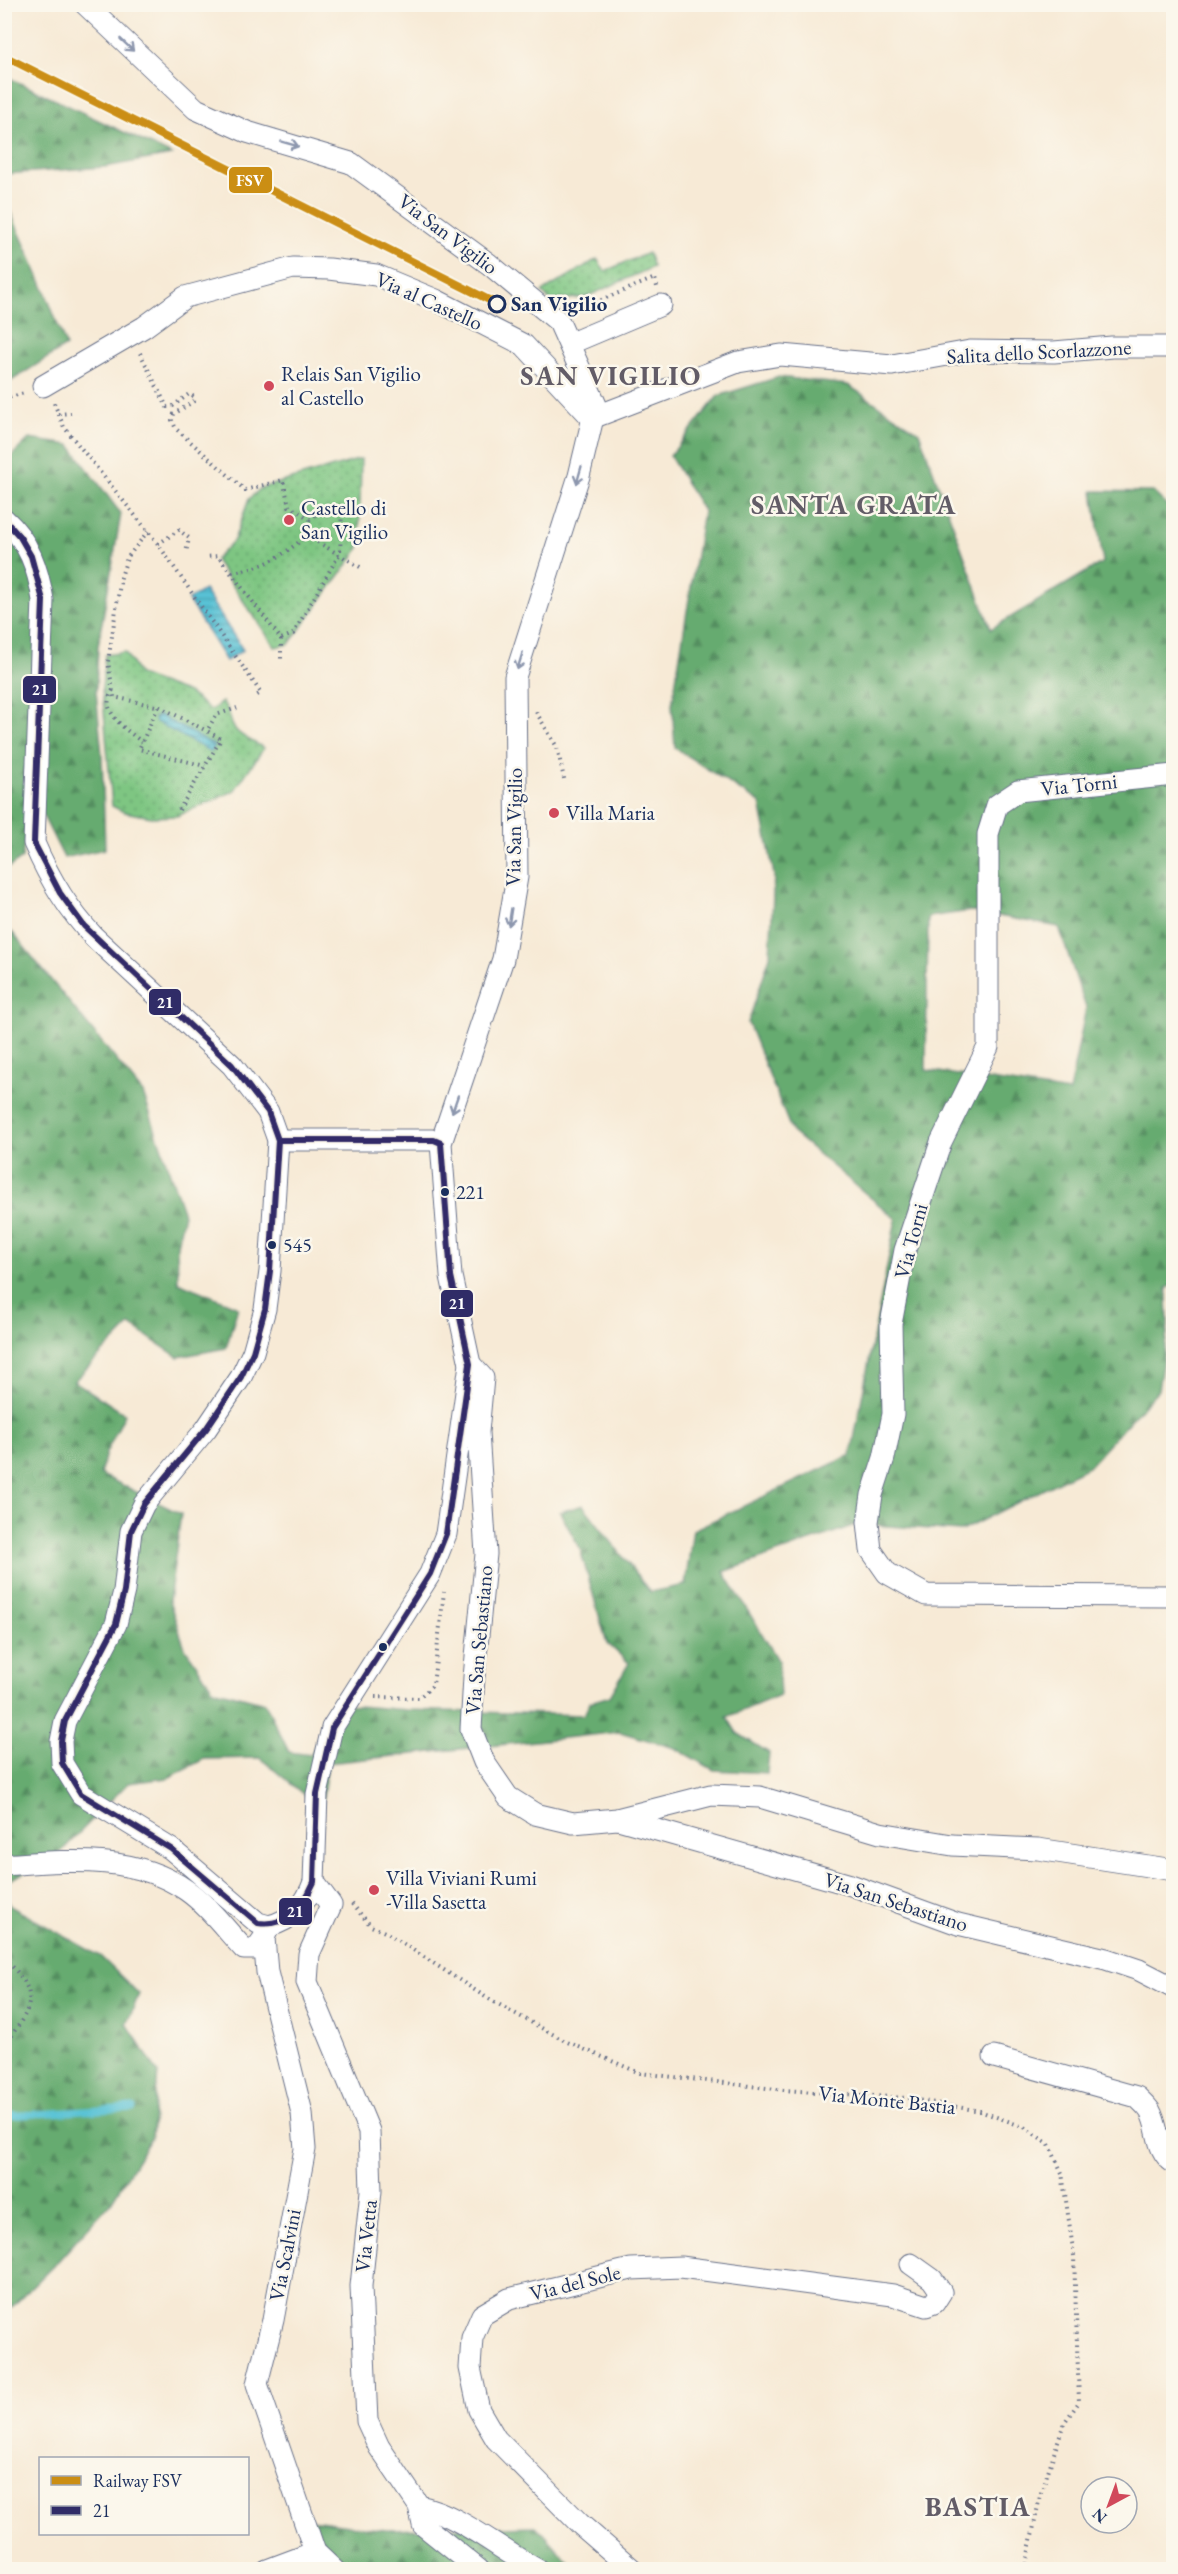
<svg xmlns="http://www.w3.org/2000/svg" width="1178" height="2574" font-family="'EB Garamond',serif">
	<defs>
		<pattern id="grass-dots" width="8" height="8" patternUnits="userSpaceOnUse" patternTransform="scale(1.5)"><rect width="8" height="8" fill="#7ec682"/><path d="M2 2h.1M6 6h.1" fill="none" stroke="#66a16e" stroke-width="1.8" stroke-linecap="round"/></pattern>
		<pattern id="forest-firs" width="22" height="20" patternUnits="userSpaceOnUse" patternTransform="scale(1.5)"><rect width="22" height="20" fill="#66ab70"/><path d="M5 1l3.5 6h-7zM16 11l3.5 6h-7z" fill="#538c5f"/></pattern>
		<pattern id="water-rules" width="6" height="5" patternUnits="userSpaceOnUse" patternTransform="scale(1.5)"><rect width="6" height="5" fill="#59c2d5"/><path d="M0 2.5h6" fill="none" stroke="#499eb0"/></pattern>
	</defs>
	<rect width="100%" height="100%" fill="#fbf7ec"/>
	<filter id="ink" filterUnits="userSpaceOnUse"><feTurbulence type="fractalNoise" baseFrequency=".0167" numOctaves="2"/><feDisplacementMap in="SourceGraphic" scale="12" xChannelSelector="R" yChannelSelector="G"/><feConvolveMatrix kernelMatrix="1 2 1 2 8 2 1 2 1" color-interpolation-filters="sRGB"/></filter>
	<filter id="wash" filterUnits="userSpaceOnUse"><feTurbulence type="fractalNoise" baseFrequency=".008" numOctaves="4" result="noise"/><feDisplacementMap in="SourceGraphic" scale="24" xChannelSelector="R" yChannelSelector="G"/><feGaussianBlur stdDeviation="1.35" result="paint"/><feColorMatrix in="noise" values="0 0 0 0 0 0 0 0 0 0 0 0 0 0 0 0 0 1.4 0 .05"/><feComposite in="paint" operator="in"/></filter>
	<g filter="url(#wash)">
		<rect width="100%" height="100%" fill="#f7ead6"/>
		<g fill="url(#grass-dots)" stroke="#4c7a70" stroke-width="1.5">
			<path d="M648,253L653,267L586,297L550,301L542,292L597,259L605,271Z"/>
			<path d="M361,459L359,549L289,644L275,647L215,560L234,540L249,499L261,488Z"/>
			<path d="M125,652L139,675L188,693L211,710L222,702C230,710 228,713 232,724C236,735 254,742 264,748L234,791L177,816L151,817L124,812L112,806L102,688L105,655Z"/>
		</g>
		<g fill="url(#forest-firs)" stroke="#406d67" stroke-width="1.5" fill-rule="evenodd">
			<path d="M5,76L172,155L105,167L5,174Z"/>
			<path d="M5,200L41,281L66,346L5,385Z"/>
			<path d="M779,377L848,385L919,432L991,629L1103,562L1093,491L1153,492L1174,512V1285L1167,1288L1168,1327L1158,1390L1088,1467L961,1531L858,1524L724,1572L778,1660L780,1695L727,1717L737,1733L769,1753L767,1773L714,1770L675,1748L620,1732L328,1763L321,1809L260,1758L204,1759L168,1778L128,1783L56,1857L5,1882V932H12L143,1093L184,1214L177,1245L178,1282L238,1307L226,1348L178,1357L130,1325L74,1381L125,1414L106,1453L100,1474L181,1514L169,1601L185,1648L213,1689L265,1703L289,1752L311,1755L333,1704L408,1710L584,1715L590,1702L610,1696L629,1663L607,1643L580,1549L560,1512L583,1505L650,1592L685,1585L693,1530L851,1455L896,1219L792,1132L748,1023L770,956L774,875L760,803L675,748L672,705L703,511L670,456L718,396ZM971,911L1059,927L1086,1008L1069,1092L926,1070L928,917Z"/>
			<path d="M29,439L70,445L121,514L98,646L96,691L102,755L105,849L64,858L31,792L22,858L5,870V462Z"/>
			<path d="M5,1890L10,1906L100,1956L139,1994L127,2024L158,2073L152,2136L111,2202L59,2260L5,2314Z"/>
			<path d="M303,2519L386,2530L536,2526L575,2569H304L316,2564Z"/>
		</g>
		<g fill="url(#water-rules)" stroke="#3a789a" stroke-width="1.5">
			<path d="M204,590L243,650L226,661L188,600Z"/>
			<path d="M159,715L215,746L211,752L156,722L154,719Z"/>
		</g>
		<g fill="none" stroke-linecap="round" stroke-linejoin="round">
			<path stroke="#59c2d5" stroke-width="7" d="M4,2116L133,2108"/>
		</g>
	</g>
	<g filter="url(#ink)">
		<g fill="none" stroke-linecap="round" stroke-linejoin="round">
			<g stroke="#687088" stroke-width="23">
				<g id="minor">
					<path d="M85,4L196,109L247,132L351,163L489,264L559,322L596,405L579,476L515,677L517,877L503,959L441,1143L451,1276L470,1364L446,1534L430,1574L332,1728L317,1794L314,1882C306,1904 293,1920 269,1926"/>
					<path d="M571,343L661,305"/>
					<path d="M43,386L144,327L185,297L293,268L329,269L376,275L436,300L524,345L592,418"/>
					<path d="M592,418L738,362L781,355L892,365L970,351L1054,352L1112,347H1174"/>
					<path d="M4,519C29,541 38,569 43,600L34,843C49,878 67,909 94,937L232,1065L268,1112L278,1140L270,1271L265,1309L253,1352L241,1377L206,1429L144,1504L131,1531L124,1591L116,1624L65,1721L61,1741L62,1763L81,1794L171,1849L258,1923L269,1926"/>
					<path d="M1174,775L1018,791L997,805L988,834V1047L941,1142L905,1250L891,1324L893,1414L884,1458L872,1495L868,1522L871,1550L887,1573L926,1595L1174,1596"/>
					<path d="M278,1140H434L441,1143"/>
					<path d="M470,1364L483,1378L478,1432L486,1554L474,1677L471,1729L484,1762L508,1797L535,1814L573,1823L617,1819L711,1795L760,1797L880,1833L952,1845L1038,1849L1174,1870"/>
					<path d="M618,1819L851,1885L958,1924L1106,1959L1139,1970L1174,1988"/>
					<path d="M4,1865C65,1861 133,1853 186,1890C208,1905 226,1930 244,1949H256L264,1938"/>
					<path d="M314,1882L331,1905L309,1954L307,1982L369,2131L371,2191L361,2286L367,2421L379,2447L419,2506L423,2525L479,2570"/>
					<path d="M269,1926L264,1938L267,1972L302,2113L305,2149L273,2320L257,2384L315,2552L334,2570"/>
					<path d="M994,2057L1137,2097C1141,2101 1147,2106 1150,2111C1160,2129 1155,2150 1174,2163"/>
					<path d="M419,2506C459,2514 500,2550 538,2570"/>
					<path d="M267,2570L315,2552"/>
					<path d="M633,2570L580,2524L496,2439L479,2410L470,2368L472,2338L482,2315L509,2299L631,2269L681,2267L893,2295L926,2306L934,2303L941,2292L932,2279L911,2264"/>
				</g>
			</g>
			<g stroke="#687088" stroke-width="4" stroke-dasharray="1.5 4.5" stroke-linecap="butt">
				<path d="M560,298L571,294"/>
				<path d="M572,308L589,305L655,278L657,287"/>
				<path d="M140,353L167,407L173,406L189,394L194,397V401L174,414L172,420L176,429L245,490L283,480L289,506L310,519L326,505L342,511L340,553L293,634L281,639L218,556L205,557"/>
				<path d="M4,399L24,393"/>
				<path d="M54,403L64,427L158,544L261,693L254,697"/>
				<path d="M58,414L71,413"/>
				<path d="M4,448V455"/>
				<path d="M148,531L127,558L121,577L108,662L114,697L160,707L207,731"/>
				<path d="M307,536L362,568"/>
				<path d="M158,544L179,530L189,538L186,553"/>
				<path d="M232,572C269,566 278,558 307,536L310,519"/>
				<path d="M281,639V660"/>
				<path d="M113,690C97,711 128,731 142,742"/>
				<path d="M158,707L139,749L205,766"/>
				<path d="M536,712L557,747L565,783"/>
				<path d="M179,810L221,739L207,731L216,715L237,708"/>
				<path d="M375,1697L419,1698L433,1685L444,1592"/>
				<path d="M352,1904L371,1926L387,1933L487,1998L565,2041L640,2073L784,2090L906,2098L980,2111L1024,2127L1049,2144L1062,2173L1074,2256L1079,2402L1064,2423L1040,2496L1025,2570"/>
				<path d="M4,1958C44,1997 31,2007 4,2046"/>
			</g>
			<use href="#minor" stroke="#fff" stroke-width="21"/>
			<g stroke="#fbf7ec" stroke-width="10">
				<g id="bus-1">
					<path d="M4,519L20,537L31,556L43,600L34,843L60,893L84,926L232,1065L268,1112L278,1140"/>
					<path d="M278,1140H434L441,1143L451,1276L470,1364L446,1534L430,1574L332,1728L317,1794L314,1882C303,1907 288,1927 258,1923L171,1849L81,1794L62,1763L61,1741L65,1721L116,1624L124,1591L131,1531L144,1504L206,1429L241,1377L253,1352L265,1309L270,1271Z"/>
				</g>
			</g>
			<use href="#bus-1" stroke="#302c67" stroke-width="6"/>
			<g stroke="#fbf7ec" stroke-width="12">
				<path id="rail-1" d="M4,56L497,304"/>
			</g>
			<use href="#rail-1" stroke="#cb8e13" stroke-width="8"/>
		</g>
		<defs><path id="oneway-shaft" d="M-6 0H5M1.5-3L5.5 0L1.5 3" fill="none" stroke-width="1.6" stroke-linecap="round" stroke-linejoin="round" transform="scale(1.5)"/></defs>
		<g stroke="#8d97ae">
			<use href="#oneway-shaft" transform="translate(127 45) rotate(43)"/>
			<use href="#oneway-shaft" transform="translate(290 144) rotate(16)"/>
			<use href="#oneway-shaft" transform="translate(579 475) rotate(106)"/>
			<use href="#oneway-shaft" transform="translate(520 661) rotate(107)"/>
			<use href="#oneway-shaft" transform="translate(510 917) rotate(99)"/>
			<use href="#oneway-shaft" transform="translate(455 1104) rotate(109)"/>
		</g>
	</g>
	<circle fill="#fbf7ec" stroke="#1b2f5e" stroke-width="3" cx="497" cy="304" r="8"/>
	<g fill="#d1495b" stroke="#fbf7ec" stroke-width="2">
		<circle cx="269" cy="386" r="6"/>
		<circle cx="289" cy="520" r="6"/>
		<circle cx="554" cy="813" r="6"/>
		<circle cx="374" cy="1890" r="6"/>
	</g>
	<g fill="#1b2f5e" stroke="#fbf7ec" stroke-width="2">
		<circle cx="445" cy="1192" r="5"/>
		<circle cx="272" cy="1245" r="5"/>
		<circle cx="383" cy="1647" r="5"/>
	</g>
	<g text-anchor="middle" stroke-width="5" stroke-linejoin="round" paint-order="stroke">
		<g font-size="20" fill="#1b2f5e" stroke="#fbf7ec" text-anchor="start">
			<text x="456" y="1199">221</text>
			<text x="283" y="1252">545</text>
		</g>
		<g font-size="21" fill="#1b2f5e" stroke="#fbf7ec">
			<text transform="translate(448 234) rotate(37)" y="7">Via San Vigilio</text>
			<text transform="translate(429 301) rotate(24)" y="7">Via al Castello</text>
			<text transform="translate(1039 352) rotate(-3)" y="7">Salita dello Scorlazzone</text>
			<text transform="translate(1079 785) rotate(-6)" y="7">Via Torni</text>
			<text transform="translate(514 827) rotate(-89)" y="7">Via San Vigilio</text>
			<text transform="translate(911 1241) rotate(-75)" y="7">Via Torni</text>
			<text transform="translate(479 1640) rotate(-85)" y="7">Via San Sebastiano</text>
			<text transform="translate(896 1902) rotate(18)" y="7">Via San Sebastiano</text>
			<text transform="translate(887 2100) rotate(6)" y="7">Via Monte Bastia</text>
			<text transform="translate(366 2236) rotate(-84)" y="7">Via Vetta</text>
			<text transform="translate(285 2255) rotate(-79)" y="7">Via Scalvini</text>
			<text transform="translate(575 2283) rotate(-14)" y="7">Via del Sole</text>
		</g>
		<g font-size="21" font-weight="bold" fill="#1b2f5e" stroke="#fbf7ec" text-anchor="start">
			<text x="511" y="311">San Vigilio</text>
		</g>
		<g font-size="21" fill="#1b2f5e" stroke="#fbf7ec" text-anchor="start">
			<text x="281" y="381">Relais San Vigilio<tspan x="281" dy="24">al Castello</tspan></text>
			<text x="301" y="515">Castello di<tspan x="301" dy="24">San Vigilio</tspan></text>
			<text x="566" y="820">Villa Maria</text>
			<text x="386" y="1885">Villa Viviani Rumi<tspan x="386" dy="24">-Villa Sasetta</tspan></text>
		</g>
		<g font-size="27" font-weight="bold" letter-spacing="1.5" fill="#625c67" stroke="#fbf7ec">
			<text x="611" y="385">SAN VIGILIO</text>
			<text x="854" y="514">SANTA GRATA</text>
			<text x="978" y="2516">BASTIA</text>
		</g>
	</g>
	<g stroke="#fbf7ec" stroke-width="2">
		<rect x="228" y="166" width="45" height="28" rx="6" fill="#cb8e13"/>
		<rect x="22" y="675" width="35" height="29" rx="6" fill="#302c67"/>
		<rect x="148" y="988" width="34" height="28" rx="6" fill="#302c67"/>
		<rect x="440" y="1289" width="34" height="29" rx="6" fill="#302c67"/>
		<rect x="278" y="1897" width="35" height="29" rx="6" fill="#302c67"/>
	</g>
	<g font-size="16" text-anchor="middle" font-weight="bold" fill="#fff">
		<text x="250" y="186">FSV</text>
		<text x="40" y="695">21</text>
		<text x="165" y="1008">21</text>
		<text x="457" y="1309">21</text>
		<text x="295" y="1917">21</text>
	</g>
	<rect width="1178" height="2574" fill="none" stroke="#fbf7ec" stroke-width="24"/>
	<rect x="39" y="2457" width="210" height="78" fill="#fbf7ec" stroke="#a1a7b3" stroke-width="1.5"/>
	<rect x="51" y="2476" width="30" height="9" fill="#cb8e13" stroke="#a1a7b3" stroke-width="1.5"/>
	<text x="93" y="2487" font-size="18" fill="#1b2f5e">Railway FSV</text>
	<rect x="51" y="2506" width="30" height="9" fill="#302c67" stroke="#a1a7b3" stroke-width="1.5"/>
	<text x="93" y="2517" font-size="18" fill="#1b2f5e">21</text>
	<g transform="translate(1109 2505) rotate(221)"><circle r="28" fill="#fbf7ec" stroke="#a1a7b3" stroke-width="1.5"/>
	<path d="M0-4.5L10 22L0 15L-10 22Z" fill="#d1495b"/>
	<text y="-9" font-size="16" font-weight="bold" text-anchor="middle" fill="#1b2f5e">N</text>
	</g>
</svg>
